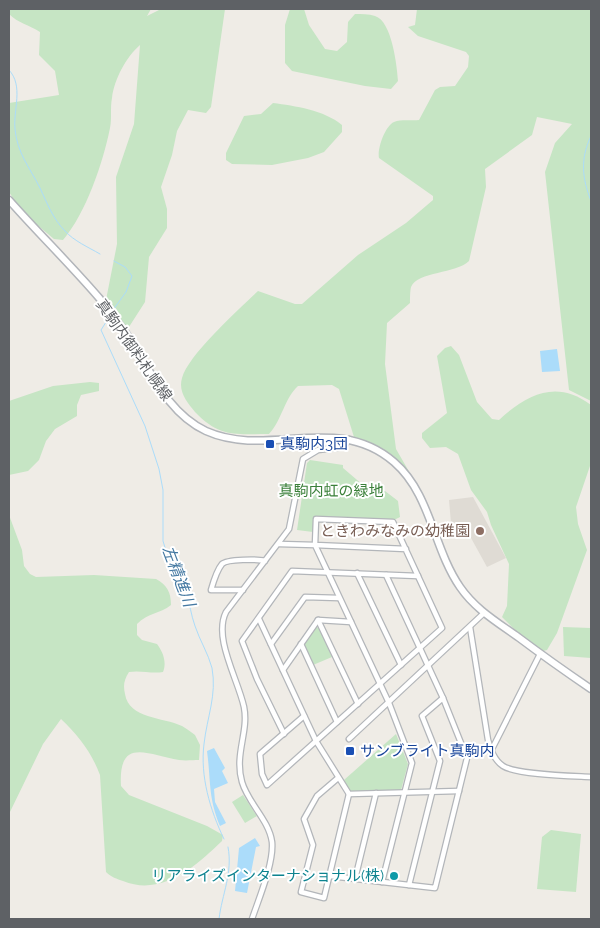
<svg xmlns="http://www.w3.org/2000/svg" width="600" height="928" font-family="Raleway,'Noto Sans JP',sans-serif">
	<rect width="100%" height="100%" fill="#efece6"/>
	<path fill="#dfdbd4" d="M473,497L506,558L487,567L471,538L466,522L451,523L449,500Z"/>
	<g fill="#c6e5c4">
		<path d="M9,9H151L147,16L161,9H225L211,107L206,113L188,110L177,131L172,155L161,187L167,209V228L149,257L145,302L127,330L119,332L108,317L106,300L117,244L116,177L134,124L140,45C126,57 114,80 112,98C110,108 112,118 110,128C103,163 86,213 63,240L54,239L23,213L9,192V103L59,95L55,71L39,55L40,32C29,25 18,23 9,14Z"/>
		<path d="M290,9H304L309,25L325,49L337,51L347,42L348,22L355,14C361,14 369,14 375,16C392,21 397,66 398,81L391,89L365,86L292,71L285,63V25Z"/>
		<path d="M417,9H591V401L569,390L545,172L555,143L572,124L537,117L532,135L485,169L486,187L469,261C456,274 418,271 411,287C410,291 410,299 410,303L387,323L385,364L396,449L411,475C394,457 378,444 354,437L339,389L332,385L298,386C284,399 282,420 269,434C235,434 220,438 195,412C187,402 178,392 182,378C188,355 239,309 258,291L295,304H302L358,255L406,223L433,200V196L379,158C377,149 385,126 394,122C401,119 412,121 419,120L435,90L440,87L455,86L468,67L469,56L466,52L418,36L408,27L415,25Z"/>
		<path d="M273,103C295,106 324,110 342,125V132L324,152L308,158L272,165L232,164L226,160V153L244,116L261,114Z"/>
		<path d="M451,346L459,355L477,402L492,419L499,420C527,394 557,379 591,405V463L576,507L578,524L587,550L557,633L547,650L543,651L521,636L502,617L507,606L509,564L491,525L487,512L471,490L458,454L446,447L430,448L422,438V433L447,413L437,356L445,348Z"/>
		<path d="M90,382L99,383V391L81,395L77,405V416L55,429L46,441L39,460L28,471L9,475V401L53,386Z"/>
		<path d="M310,460L343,465V468L370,491H385L398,501L400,517L394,520L314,516L313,532L297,530L307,463Z"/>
		<path d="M9,515L22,550L24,566L30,574L36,577L94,575L156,579C167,585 171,592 171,605C160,614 147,613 137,624V635L142,640L157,644C163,652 167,662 163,672C151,674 141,670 129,672C124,680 123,685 125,694C129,719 163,717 182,726C187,729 191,732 195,735L200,745L199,760C193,760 186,761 179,760C148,755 118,736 121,786L129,795L207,826L223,835L222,841C196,866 162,897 123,881C117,879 111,877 106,872L100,775C92,753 78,735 61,719L43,744L9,814Z"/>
		<path d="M316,627L319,628L332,657L313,665L304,644Z"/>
		<path d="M563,627L591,628V658L564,656Z"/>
		<path d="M396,734L408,764L401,790L350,792L344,780Z"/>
		<path d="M243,795L257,816L245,823L232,802Z"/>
		<path d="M551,830L581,834L576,892L537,889L542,837Z"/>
	</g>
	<g fill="#abdcfa">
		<path d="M557,349L560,371L542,372L540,351Z"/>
		<path d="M214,748L225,768L222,771L228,783L214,789L215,802L226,823L220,826C208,797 211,781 207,751Z"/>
		<path d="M255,838L260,846L256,847L247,893L235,891L239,848Z"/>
	</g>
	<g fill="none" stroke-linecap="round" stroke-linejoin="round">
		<g stroke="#abdcfa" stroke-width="1">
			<path d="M9,70C24,86 13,110 15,129C17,153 30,168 40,188C47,203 53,219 65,231C74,241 88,247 100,254"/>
			<path d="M591,75V104"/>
			<path d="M591,136C580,159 582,178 591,201"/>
			<path d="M113,310L126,292L132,276L125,267L114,261"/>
			<path d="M108,319L101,330L145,426L159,469L163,490V541C168,560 179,575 186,593C190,604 191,615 195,626C200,641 208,653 212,668C217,695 207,717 204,744C200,776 210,810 224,839"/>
			<path d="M219,919C222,894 233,873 228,847"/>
		</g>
		<g stroke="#b3b6ba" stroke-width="7">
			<g id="minor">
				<path d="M279,544L315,545L389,703L412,763L382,882"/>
				<path d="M357,573L401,665"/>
				<path d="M243,590H211C213,583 217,570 222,564C227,559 258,559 265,561"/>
				<path d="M259,619L316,741L349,794L459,791"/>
				<path d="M318,620L358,704"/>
				<path d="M470,627L488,740C491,750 494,760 503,766C517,775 573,776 591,777"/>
				<path d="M271,644L305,597L339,598"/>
				<path d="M301,644L337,722"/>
				<path d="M283,670L318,620L351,622"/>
				<path d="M304,716L260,754L262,774L267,785L442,628L393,522L316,519L315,545L406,549"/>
				<path d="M284,734L257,679L242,641L292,571L418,576"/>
				<path d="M349,739L484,613"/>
				<path d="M491,751L540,654"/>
				<path d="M338,778L317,796L304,819L313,845L301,892L324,898L349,794"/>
				<path d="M330,876L435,888L467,758L443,698L386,575"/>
				<path d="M355,879L376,793"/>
				<path d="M409,885L440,761L422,716L443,698"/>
				<path d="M252,919C259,898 274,863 272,842C269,820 248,803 242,782C234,754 249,732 244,707C238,679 213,638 226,612L289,529L303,459L318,450L344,447L349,439"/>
			</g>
		</g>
		<g stroke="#b2b5ba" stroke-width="9">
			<path id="secondary" d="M9,200C39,234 71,265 100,299C111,313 122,327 132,342C152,374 169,414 206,431C269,459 336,412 394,462C431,494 433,548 460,587C475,609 497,622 518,637C542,655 566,672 591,689"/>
		</g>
		<use href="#minor" stroke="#fff" stroke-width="4.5"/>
		<use href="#secondary" stroke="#fff" stroke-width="6"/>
	</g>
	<g fill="#1a4fb4" stroke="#fff" stroke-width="2">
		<rect x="265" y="439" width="10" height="10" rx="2.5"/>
		<rect x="345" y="746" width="10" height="10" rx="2.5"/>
	</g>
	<circle fill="#8d6e63" stroke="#fff" stroke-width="2" cx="480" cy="531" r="5"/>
	<circle fill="#0f9aa8" stroke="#fff" stroke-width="2" cx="394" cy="876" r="5"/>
	<g text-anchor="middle" stroke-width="4" stroke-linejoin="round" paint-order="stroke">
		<g font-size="15" fill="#5e6165" stroke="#fff">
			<text transform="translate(134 350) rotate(55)" y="5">真駒内御料札幌線</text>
		</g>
		<g font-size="15" fill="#164399" stroke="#fff" text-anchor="start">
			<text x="280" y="449">真駒内3団</text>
			<text x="360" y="756">サンブライト真駒内</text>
		</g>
		<g font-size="15" fill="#3b803a" stroke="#fff">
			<text x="331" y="496">真駒内虹の緑地</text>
		</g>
		<g font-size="15" fill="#785e54" stroke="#fff" text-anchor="end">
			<text x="470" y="536">ときわみなみの幼稚園</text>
		</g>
		<g font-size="15" fill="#0d838f" stroke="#fff" text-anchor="end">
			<text x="384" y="881">リアライズインターナショナル(株)</text>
		</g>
		<g font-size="16" font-style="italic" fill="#4579a2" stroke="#fff">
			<text transform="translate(179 576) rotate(69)" y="6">左精進川</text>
		</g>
	</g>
	<rect width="600" height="928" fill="none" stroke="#5e6165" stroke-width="20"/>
</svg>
